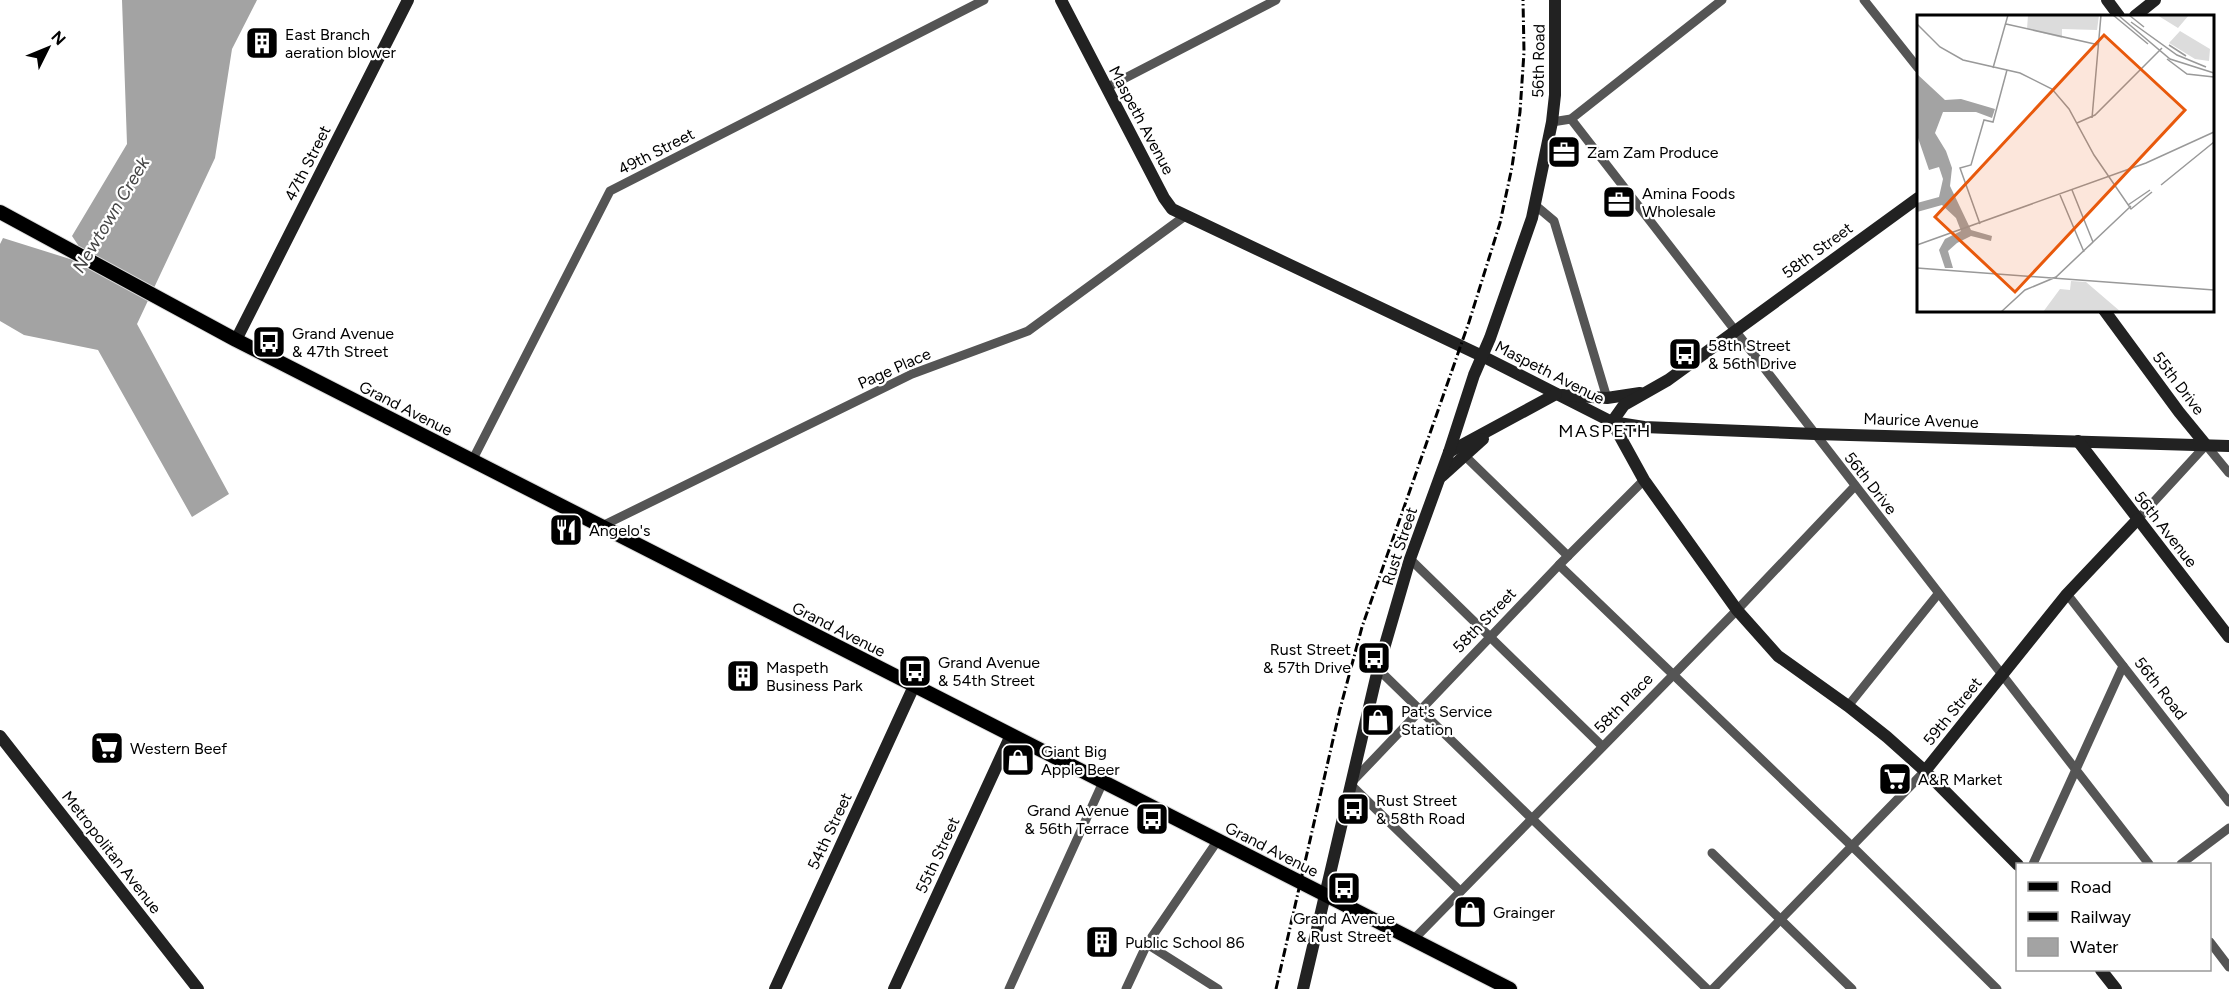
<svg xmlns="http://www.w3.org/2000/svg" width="2229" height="989" font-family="Figtree,sans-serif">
	<rect width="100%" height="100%" fill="#fff"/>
	<path fill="#a3a3a3" d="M122,0H257L232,49L215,158L137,324L229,494L192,517L98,350L24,335L0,321V244L3,238L70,259L78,245L72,236L127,144Z"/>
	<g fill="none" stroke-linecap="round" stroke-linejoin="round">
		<g stroke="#dbdbdb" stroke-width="16">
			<path id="primary" d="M0,212L236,340L1510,989"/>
		</g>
		<g stroke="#555" stroke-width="9">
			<path d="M1864,0L1918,68"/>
			<path d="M1106,88L1276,0"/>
			<path d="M1571,119L2149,864"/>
			<path d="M1552,122L1571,119L1722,0"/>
			<path d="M1535,205L1554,221L1607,398"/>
			<path d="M1465,456L1568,556"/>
			<path d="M472,461L610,191L984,0"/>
			<path d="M2138,519L2206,445L2229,473"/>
			<path d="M602,526L912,374L1028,331L1185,216"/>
			<path d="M1410,559L1602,746"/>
			<path d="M1559,565L1858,852L1997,989"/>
			<path d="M2067,594L2229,802"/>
			<path d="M1378,669L1707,989"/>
			<path d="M1848,706L1938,594"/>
			<path d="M1712,853L1852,989"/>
			<path d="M2033,864L2123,666"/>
			<path d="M2181,864L2229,828"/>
			<path d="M1460,891L1350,784L1559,565L1644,480"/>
			<path d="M1413,940L1737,610L1855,486"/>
			<path d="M2210,942L2229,967"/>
			<path d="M1147,944L1218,989"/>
			<path d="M1009,989L1103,782"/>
			<path d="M1126,989L1147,944L1218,840"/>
			<path d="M1713,989L1925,771"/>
		</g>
		<g stroke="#222" stroke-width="12">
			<path d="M1061,0L1164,198L1172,209L1482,356L1612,422L1644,480L1737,610L1778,656L1848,706L1887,737L1925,771L2018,865"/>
			<path d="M2107,0L2119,16"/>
			<path d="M2135,16L2155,0"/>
			<path d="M2104,310L2179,412L2206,445"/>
			<path d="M236,340L408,0"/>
			<path d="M1562,395L1607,398L1640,393"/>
			<path d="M1612,422L1644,427L1815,434L2229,446"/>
			<path d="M1612,422L1624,405L1668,380L1918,198"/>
			<path d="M2078,441L2229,637"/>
			<path d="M1449,452L1556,394"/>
			<path d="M1442,476L1483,439"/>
			<path d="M0,736L198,989"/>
			<path d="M1925,771L2067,594L2138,519"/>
			<path d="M2101,970L2116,989"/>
			<path d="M775,989L914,686"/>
			<path d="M894,989L1011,735"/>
			<path d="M1303,989L1378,669L1410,559L1449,452L1474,375L1490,338L1532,218L1552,122L1555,95V0"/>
		</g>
		<use href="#primary" stroke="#000" stroke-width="14"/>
		<path stroke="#000" stroke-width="3" stroke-dasharray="9 3 1.5 3" stroke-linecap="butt" d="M1276,989L1340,709L1362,627L1469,322L1500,223L1512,167L1520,112L1524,52L1523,0"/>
	</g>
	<defs>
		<g id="building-square" transform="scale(1.725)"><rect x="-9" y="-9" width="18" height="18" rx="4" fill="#000" stroke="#fff"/><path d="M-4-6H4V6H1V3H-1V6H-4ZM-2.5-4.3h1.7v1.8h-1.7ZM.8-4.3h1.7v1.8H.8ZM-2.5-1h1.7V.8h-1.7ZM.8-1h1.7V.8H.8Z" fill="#fff"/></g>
		<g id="office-square" transform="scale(1.725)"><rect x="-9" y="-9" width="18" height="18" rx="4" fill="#000" stroke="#fff"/><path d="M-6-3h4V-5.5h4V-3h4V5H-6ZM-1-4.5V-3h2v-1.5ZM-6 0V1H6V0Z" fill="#fff"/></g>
		<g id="bus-square" transform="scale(1.725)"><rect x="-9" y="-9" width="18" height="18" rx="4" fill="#000" stroke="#fff"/><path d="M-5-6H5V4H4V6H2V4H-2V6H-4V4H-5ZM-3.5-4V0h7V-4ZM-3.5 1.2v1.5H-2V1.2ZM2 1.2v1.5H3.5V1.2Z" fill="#fff"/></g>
		<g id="restaurant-square" transform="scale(1.725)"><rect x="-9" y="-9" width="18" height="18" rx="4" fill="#000" stroke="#fff"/><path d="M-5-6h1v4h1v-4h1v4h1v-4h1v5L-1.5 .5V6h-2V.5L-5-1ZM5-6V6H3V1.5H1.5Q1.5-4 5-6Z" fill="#fff"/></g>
		<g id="shop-square" transform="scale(1.725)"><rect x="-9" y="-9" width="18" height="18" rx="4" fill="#000" stroke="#fff"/><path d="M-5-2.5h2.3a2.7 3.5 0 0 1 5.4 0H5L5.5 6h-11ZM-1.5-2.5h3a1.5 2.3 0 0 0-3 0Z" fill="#fff"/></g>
		<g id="supermarket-square" transform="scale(1.725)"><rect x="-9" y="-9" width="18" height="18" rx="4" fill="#000" stroke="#fff"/><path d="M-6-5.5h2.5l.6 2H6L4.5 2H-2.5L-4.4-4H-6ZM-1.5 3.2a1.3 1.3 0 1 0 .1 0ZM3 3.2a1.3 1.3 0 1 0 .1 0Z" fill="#fff"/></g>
	</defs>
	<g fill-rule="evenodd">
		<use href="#building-square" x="262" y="43"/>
		<use href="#office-square" x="1564" y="152"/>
		<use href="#office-square" x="1619" y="202"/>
		<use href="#bus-square" x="269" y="342"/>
		<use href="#bus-square" x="1685" y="354"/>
		<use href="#restaurant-square" x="566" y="530"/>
		<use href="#bus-square" x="1374" y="658"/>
		<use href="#bus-square" x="915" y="671"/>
		<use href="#building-square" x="743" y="676"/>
		<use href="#shop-square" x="1378" y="720"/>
		<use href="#supermarket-square" x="107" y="748"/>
		<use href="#shop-square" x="1018" y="760"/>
		<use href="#supermarket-square" x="1895" y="779"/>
		<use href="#bus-square" x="1353" y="809"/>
		<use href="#bus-square" x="1152" y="819"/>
		<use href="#bus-square" x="1344" y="888"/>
		<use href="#shop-square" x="1470" y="912"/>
		<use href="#building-square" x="1102" y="942"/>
	</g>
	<g text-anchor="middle" stroke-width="4.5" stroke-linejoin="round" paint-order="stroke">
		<g font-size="16" fill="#000" stroke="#fff" text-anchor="start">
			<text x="285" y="40">East Branch<tspan x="285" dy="18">aeration blower</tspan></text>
			<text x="1587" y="158">Zam Zam Produce</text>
			<text x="1642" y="199">Amina Foods<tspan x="1642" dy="18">Wholesale</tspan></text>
			<text x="292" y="339">Grand Avenue<tspan x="292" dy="18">&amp; 47th Street</tspan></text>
			<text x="1708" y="351">58th Street<tspan x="1708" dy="18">&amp; 56th Drive</tspan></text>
			<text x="589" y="536">Angelo's</text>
			<text x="1351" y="655" text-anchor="end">Rust Street<tspan x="1351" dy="18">&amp; 57th Drive</tspan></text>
			<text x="938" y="668">Grand Avenue<tspan x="938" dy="18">&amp; 54th Street</tspan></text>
			<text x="766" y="673">Maspeth<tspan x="766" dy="18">Business Park</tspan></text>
			<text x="1401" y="717">Pat's Service<tspan x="1401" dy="18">Station</tspan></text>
			<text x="130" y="754">Western Beef</text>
			<text x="1041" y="757">Giant Big<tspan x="1041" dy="18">Apple Beer</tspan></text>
			<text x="1918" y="785">A&amp;R Market</text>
			<text x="1376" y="806">Rust Street<tspan x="1376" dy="18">&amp; 58th Road</tspan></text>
			<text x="1129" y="816" text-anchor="end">Grand Avenue<tspan x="1129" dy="18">&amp; 56th Terrace</tspan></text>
			<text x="1493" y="918">Grainger</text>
			<text x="1344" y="924" text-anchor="middle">Grand Avenue<tspan x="1344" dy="18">&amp; Rust Street</tspan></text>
			<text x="1125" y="948">Public School 86</text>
		</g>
		<g font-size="16" fill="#000" stroke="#fff">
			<text transform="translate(1538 61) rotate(-89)" y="6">56th Road</text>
			<text transform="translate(1142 120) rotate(62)" y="6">Maspeth Avenue</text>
			<text transform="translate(656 151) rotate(-27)" y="6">49th Street</text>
			<text transform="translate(307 163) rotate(-63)" y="6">47th Street</text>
			<text transform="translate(1817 250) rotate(-36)" y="6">58th Street</text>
			<text transform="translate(894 368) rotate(-24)" y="6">Page Place</text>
			<text transform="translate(1550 372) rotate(27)" y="6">Maspeth Avenue</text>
			<text transform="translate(2179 383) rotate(53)" y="6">55th Drive</text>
			<text transform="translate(406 408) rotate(27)" y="6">Grand Avenue</text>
			<text transform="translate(1921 420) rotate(2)" y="6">Maurice Avenue</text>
			<text transform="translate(1871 483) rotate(52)" y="6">56th Drive</text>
			<text transform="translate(2166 529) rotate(52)" y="6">56th Avenue</text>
			<text transform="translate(1399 546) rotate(-72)" y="6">Rust Street</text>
			<text transform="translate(1484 620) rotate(-46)" y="6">58th Street</text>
			<text transform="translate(839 629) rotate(27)" y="6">Grand Avenue</text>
			<text transform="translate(2161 688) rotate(52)" y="6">56th Road</text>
			<text transform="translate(1623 703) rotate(-46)" y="6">58th Place</text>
			<text transform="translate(1952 711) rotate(-51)" y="6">59th Street</text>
			<text transform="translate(829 831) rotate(-65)" y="6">54th Street</text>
			<text transform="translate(1272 849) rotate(27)" y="6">Grand Avenue</text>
			<text transform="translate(112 852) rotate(52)" y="6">Metropolitan Avenue</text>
			<text transform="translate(937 855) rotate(-65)" y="6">55th Street</text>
		</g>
		<g font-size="18" font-style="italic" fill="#444" stroke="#fff">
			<text transform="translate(111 215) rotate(-59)" y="6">Newtown Creek</text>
		</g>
		<g font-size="18" letter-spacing="1.5" fill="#000" stroke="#fff">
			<text x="1605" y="437">MASPETH</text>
		</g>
	</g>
	<g transform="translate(1917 15)">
		<rect width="297" height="297" fill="#fff"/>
		<path d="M111,0H182L180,15L145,14V23L110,14ZM240,0H272L261,13ZM263,16L293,34L292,46L278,44L252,28ZM154,266L169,267L204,297H126L143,274L153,275Z" fill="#dcdcdc"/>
		<path d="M0,59L28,85L44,84L78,94L75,103L59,97H26L18,118L29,136L35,153L33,171L54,215L75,221L74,226L54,221L40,228L31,236L36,253H28L22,235L28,224L44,216L39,203L25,190L0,197V188L22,182L26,164L22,152L12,155L0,120Z" fill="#a3a3a3"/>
		<path fill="none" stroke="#999" stroke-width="1.5" d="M196,0L231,29M201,0L253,44L297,58M212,0L227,12M214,7L260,40L289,52M0,9L23,32L46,45L103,58L135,74L152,94L177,140L214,194L235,177M89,9L182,30M252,30L269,41M250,44L270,59L297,62M76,53L91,0M175,103L184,0M160,108L178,100L245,33M244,170L297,127M155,175L176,227L172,231M143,180L167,237M211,190L233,175M63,209L43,153L54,150L67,105L76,107L90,55M0,230L229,148L297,117M0,253L297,275M84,297L108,275L139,262L214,191"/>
		<path fill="#e8590c" fill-opacity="0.15" stroke="#e8590c" stroke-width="3" d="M187,20L268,95L98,277L18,202Z"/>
		<rect width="297" height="297" fill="none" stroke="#000" stroke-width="3"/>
	</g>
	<rect x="2016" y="863" width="195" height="108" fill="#ffffff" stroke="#999999" stroke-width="1.5"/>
	<rect x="2028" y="882" width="30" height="9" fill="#000000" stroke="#999999" stroke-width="1.5"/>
	<text x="2070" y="893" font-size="18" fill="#000000">Road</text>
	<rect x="2028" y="912" width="30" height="9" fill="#000000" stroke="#999999" stroke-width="1.5"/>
	<text x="2070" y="923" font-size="18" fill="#000000">Railway</text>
	<rect x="2028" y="938" width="30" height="18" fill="#a3a3a3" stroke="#999999" stroke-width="1.5"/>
	<text x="2070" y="953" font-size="18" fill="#000000">Water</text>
	<g transform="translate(48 48) rotate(47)" stroke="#ffffff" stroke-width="4.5" paint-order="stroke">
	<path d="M0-4.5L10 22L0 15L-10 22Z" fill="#000000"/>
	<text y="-9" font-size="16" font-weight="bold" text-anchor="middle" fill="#000000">N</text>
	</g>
</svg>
